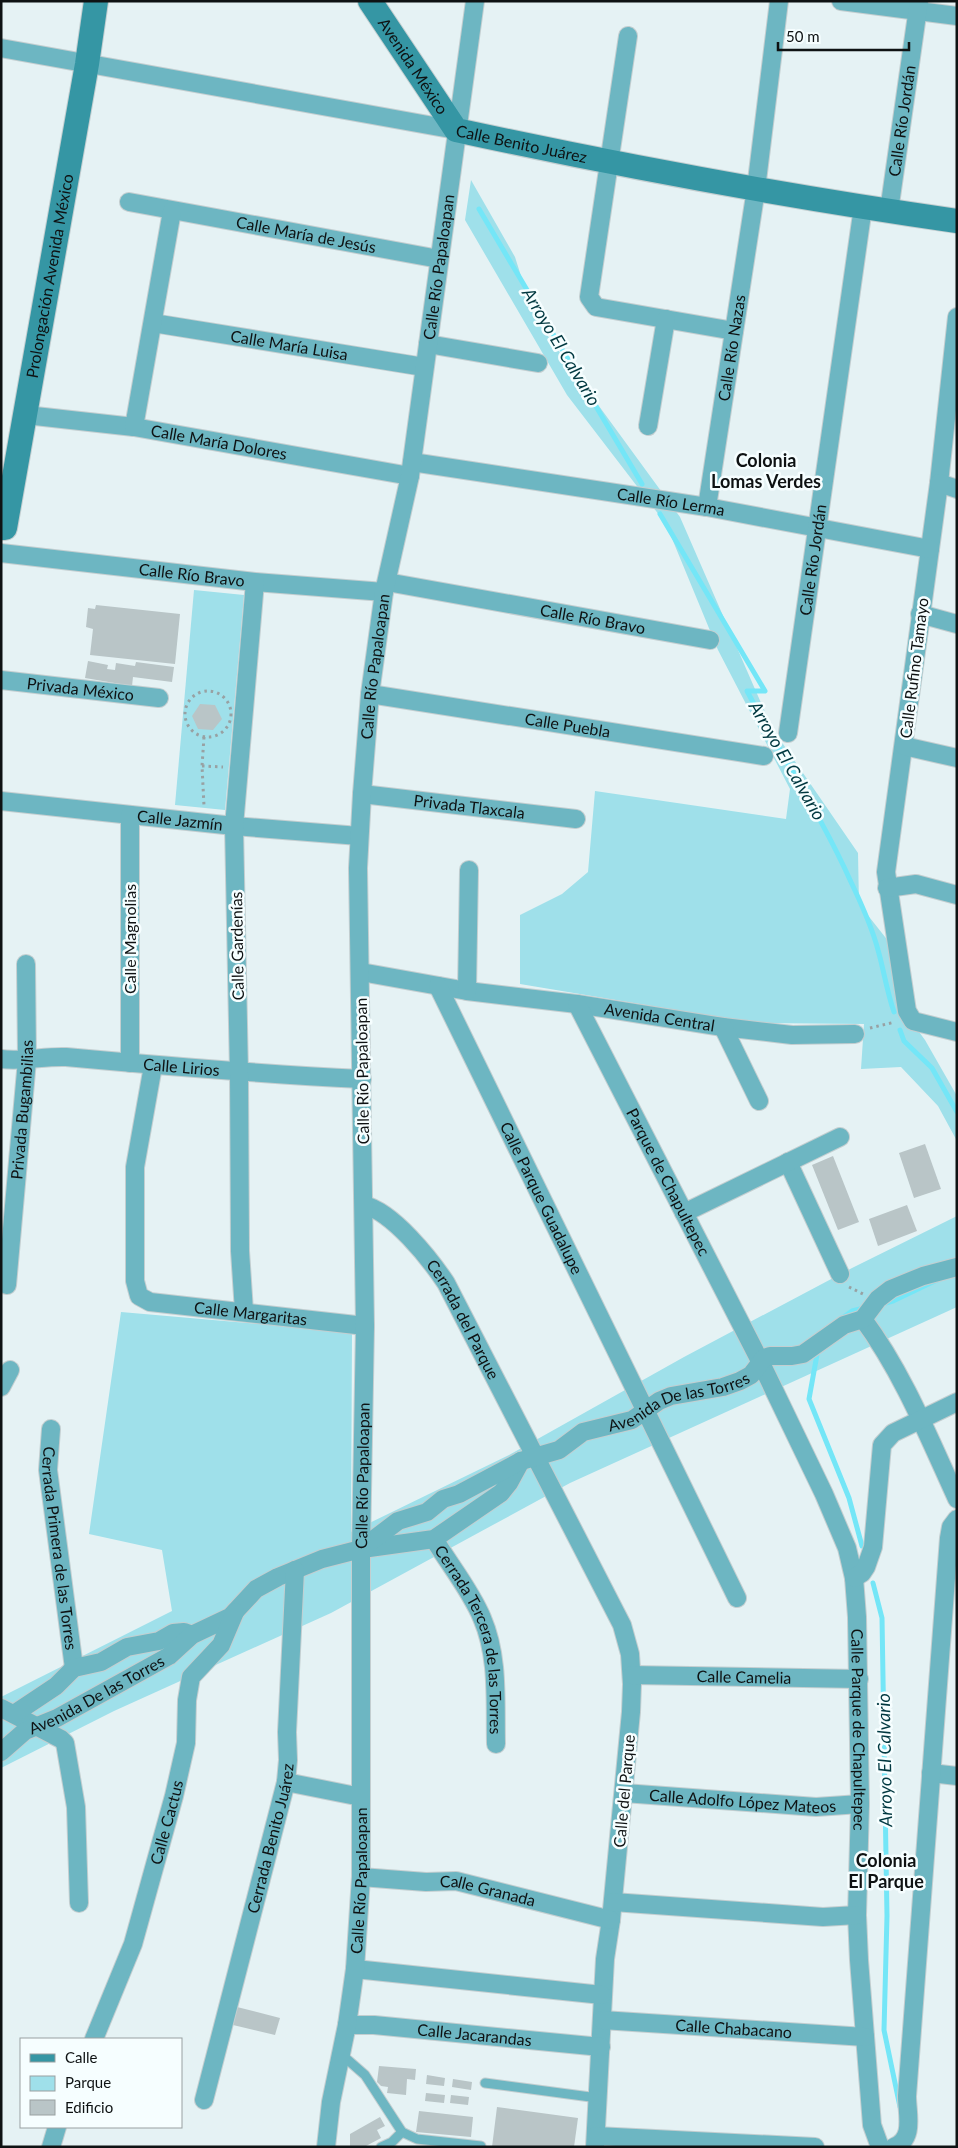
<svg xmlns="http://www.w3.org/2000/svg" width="958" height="2148" font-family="Lato,sans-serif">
	<rect width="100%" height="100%" fill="#e5f2f4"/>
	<g fill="#9fe0ea">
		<path d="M471,180L515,257L534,317L680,517L772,728L858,853L859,904L889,942L900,1006L925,1040L957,1096V1141L938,1106L901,1067L861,1069L864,1024L754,1023L520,984V915L562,894L588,872L595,791L786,819L790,789L718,650L666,524L567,395L465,220Z"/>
		<path d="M194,590L244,595L225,810L175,805Z"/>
		<path d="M957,1216V1307L570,1483L331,1613L114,1711L1,1768V1697L172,1611L162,1550L89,1534L121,1312L352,1332L351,1532L509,1455L684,1357L852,1268Z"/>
	</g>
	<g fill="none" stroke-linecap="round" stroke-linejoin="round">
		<g stroke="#74e6f7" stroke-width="5">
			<path d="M479,209L642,484"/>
			<path d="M660,514L765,691H747C781,755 821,815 851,882C861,903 872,927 878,950C884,971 887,992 894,1012"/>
			<path d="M900,1030L904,1041L932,1068L957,1112"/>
			<path d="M882,1304L893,1301L941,1278"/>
			<path d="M841,1319L852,1311L864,1308"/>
			<path d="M818,1349L809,1399L849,1498L862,1546"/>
			<path d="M873,1583L882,1618L887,1916L884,2030L900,2107"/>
		</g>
	</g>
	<g fill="#b9c5c7">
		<path d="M96,605L180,614L175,664L90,655L93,629L86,627L88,608L95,609Z"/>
		<path d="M88,661L108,665L107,669L115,670L116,663L135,666L136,662L174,667L172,682L133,677L132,686L85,678Z"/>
		<path d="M200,704L215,705L222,719L213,730L198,729L192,716Z"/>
		<path d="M925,1144L941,1189L914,1198L899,1153Z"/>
		<path d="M833,1156L859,1222L838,1230L812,1165Z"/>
		<path d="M907,1205L917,1231L878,1246L869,1219Z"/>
		<path d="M237,2007L280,2018L275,2035L233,2025Z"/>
		<path d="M379,2066L416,2069L415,2080L407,2079L406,2095L387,2093L388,2087L381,2086L377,2082Z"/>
		<path d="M427,2075L445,2078L444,2086L426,2084Z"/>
		<path d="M453,2079L472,2082L471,2090L452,2087Z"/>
		<path d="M426,2093L445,2095L444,2103L425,2101Z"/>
		<path d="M451,2095L469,2097L468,2105L450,2103Z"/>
		<path d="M497,2107L578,2118L574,2147H492Z"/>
		<path d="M419,2111L473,2117L471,2137L416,2132Z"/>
		<path d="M380,2117L385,2126L377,2130L381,2138L366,2146H350V2134Z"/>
	</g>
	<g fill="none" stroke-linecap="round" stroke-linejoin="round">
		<g stroke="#c3ced0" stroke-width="11">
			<g id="lane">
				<path d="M341,2054L365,2075L402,2132L417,2139L481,2146"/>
				<path d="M485,2083L598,2098"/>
				<path d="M381,2147L392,2142L402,2132"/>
			</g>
		</g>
		<g stroke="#c3ced0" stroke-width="20">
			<g id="street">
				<path d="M841,1L957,16"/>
				<path d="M628,36L589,297L596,307L734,331"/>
				<path d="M1,48L456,130"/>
				<path id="s1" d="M129,202L439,259"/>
				<path id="s2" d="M889,211L919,1"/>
				<path d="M957,317L939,483L886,872L907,1011L913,1021L957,1032"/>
				<path id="s3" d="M153,323L424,367"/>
				<path d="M428,344L538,363"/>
				<path id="s4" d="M26,415L134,427L410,476"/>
				<path d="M648,426L666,319"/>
				<path d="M134,427L172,211"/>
				<path id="s5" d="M412,462L707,507L930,549"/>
				<path d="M939,483L957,489"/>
				<path id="s6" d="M707,507L756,189L779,1"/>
				<path id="s7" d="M1,553L255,582L384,592"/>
				<path id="s8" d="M387,582L710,640"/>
				<path d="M920,614L957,624"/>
				<path id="s9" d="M1,680L159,698"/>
				<path id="s10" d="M370,694L764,756"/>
				<path id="s11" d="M788,733L863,207"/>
				<path d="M904,746L957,758"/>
				<path id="s12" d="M362,794L576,819"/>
				<path id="s13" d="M1,801L234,826L359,836"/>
				<path d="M887,888L916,884L957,895"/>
				<path id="s14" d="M361,972L467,991L577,1004L723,1027L792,1035L855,1034"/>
				<path id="s15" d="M438,986L737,1598"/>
				<path d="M467,991L469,870"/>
				<path id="s16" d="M577,1004L760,1361L824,1494L847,1548L854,1578L857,1617L860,1804L857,1915L859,1960L872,2125L880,2147"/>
				<path d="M723,1027L759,1101"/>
				<path id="s17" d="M1,1059C23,1062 44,1056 66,1057C164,1066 263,1074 362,1079"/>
				<path d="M130,1063V815"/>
				<path id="s18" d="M153,1066L135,1167V1281L139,1296L150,1302L365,1326"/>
				<path d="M788,1162L840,1274"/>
				<path id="s19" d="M364,1205C393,1212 430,1259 446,1283L622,1625L630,1654L632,1684L631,1712L611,1920L605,1959L595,2147"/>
				<path d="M684,1213L840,1137"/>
				<path id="s20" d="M7,1285L27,1060L26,964"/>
				<path d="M244,1311L240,1251L239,1073L234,826L255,582"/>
				<path d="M863,1319C903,1373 929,1438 957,1499"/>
				<path d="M1,1387L10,1370"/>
				<path id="s21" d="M51,1429L48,1470L74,1668"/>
				<path id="s22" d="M434,1539C449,1564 471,1591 482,1618C499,1657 495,1702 496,1744"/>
				<path d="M362,1549L434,1539L501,1493L509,1483L521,1461"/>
				<path d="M854,1578L862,1573L866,1567L873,1547L882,1445L893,1433L957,1402"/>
				<path id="s23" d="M632,1675L859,1679"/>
				<path d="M1,1708L61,1739L65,1743L76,1807L79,1903"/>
				<path d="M14,1714L56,1686L74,1668L101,1662L127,1647L159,1641L173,1633L184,1632L192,1635"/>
				<path id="s24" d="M1,1752L25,1731L57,1718L169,1656L192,1635L230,1617L256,1589L278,1577L322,1559L361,1549L398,1521L427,1512L443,1499L459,1494L521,1461L559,1450L583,1432L632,1420L659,1401L671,1396L723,1387L740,1381L751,1375L764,1358L770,1356H792L803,1354L844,1325L863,1319L878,1299L891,1289L923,1276L957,1267"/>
				<path d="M931,1773L957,1776"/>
				<path d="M286,1782L361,1797"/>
				<path id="s25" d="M624,1793L816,1807L860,1804"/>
				<path id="s26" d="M361,1877L426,1882L456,1881L611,1920"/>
				<path d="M613,1902L823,1917L857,1915"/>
				<path d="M355,1969L602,1995"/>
				<path id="s27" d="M602,2020L865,2037"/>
				<path id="s28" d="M347,2025H374L601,2047"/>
				<path id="s29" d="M94,2039L133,1944L174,1796L186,1743L187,1700L191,1677L221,1645L235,1612"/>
				<path id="s30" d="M204,2100L286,1782L288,1760L287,1732L295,1570"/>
				<path d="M596,2136L815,2147"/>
				<path d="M51,2147L57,2127"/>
				<path id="s31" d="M326,2147L331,2102L347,2025L355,1969L361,1877V1549L365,1326L358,868L362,794L370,694L384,592L410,476L475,1"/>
				<path d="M894,2147C915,2139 907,2114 907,2096L949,1538L951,1527L957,1519"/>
			</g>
		</g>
		<g stroke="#c3ced0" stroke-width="26">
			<g id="secondary">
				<path id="s32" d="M370,1L456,130C622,166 789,197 957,221"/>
				<path id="s33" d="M1,528H5L87,64L96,1"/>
			</g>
		</g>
		<g stroke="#98a1a3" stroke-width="3" stroke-dasharray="2.5 4" stroke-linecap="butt">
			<circle cx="208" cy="714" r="23"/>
			<path d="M204,737L202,766L204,806"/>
			<path d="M202,766L223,767"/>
			<path d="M870,1028L895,1022"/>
			<path d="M849,1287L863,1294"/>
		</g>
		<use href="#lane" stroke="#6db6c2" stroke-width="9"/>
		<use href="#street" stroke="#6db6c2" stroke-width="18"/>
		<use href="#secondary" stroke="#3596a4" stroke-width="24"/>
	</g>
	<g text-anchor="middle" stroke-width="5" stroke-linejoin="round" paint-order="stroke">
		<g font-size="16" fill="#0e1213" stroke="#f6feff">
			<text dy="6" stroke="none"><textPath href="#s32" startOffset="78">Avenida México</textPath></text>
			<text dy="6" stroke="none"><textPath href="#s2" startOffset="91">Calle Río Jordán</textPath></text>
			<text dy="6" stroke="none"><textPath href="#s32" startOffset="222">Calle Benito Juárez</textPath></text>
			<text dy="6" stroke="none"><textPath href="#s1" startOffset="180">Calle María de Jesús</textPath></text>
			<text dy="6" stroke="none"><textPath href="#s31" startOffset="1889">Calle Río Papaloapan</textPath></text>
			<text dy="6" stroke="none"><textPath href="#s33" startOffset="260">Prolongación Avenida México</textPath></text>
			<text dy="6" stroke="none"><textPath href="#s3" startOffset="138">Calle María Luisa</textPath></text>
			<text dy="6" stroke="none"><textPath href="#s6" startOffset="161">Calle Río Nazas</textPath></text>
			<text dy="6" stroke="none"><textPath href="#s4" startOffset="195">Calle María Dolores</textPath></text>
			<text dy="6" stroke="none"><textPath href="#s5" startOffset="262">Calle Río Lerma</textPath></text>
			<text dy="6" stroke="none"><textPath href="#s11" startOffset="175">Calle Río Jordán</textPath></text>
			<text dy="6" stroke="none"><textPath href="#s7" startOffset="192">Calle Río Bravo</textPath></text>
			<text dy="6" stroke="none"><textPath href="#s8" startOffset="209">Calle Río Bravo</textPath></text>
			<text dy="6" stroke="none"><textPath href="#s31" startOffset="1484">Calle Río Papaloapan</textPath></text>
			<text transform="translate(914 668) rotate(-83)" y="6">Calle Rufino Tamayo</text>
			<text dy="6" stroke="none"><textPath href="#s9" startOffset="80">Privada México</textPath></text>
			<text dy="6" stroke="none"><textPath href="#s10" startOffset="200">Calle Puebla</textPath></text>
			<text dy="6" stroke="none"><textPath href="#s12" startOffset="108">Privada Tlaxcala</textPath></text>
			<text dy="6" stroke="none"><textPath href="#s13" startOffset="180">Calle Jazmín</textPath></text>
			<text transform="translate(130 939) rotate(-90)" y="6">Calle Magnolias</text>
			<text transform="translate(237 946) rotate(-91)" y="6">Calle Gardenías</text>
			<text dy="6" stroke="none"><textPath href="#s14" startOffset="302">Avenida Central</textPath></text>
			<text dy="6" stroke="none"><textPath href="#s17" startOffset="181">Calle Lirios</textPath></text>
			<text transform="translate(362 1071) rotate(-91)" y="6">Calle Río Papaloapan</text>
			<text dy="6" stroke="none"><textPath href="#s20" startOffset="176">Privada Bugambilias</textPath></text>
			<text dy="6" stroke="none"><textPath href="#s16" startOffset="200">Parque de Chapultepec</textPath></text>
			<text dy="6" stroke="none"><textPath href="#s15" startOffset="236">Calle Parque Guadalupe</textPath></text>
			<text dy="6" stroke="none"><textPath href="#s18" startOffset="346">Calle Margaritas</textPath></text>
			<text dy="6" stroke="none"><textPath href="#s19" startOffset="155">Cerrada del Parque</textPath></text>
			<text dy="6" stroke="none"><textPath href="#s24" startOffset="774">Avenida De las Torres</textPath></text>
			<text dy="6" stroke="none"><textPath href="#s31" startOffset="674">Calle Río Papaloapan</textPath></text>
			<text dy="6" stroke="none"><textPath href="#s21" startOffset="120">Cerrada Primera de las Torres</textPath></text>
			<text dy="6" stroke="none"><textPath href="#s22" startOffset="110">Cerrada Tercera de las Torres</textPath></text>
			<text dy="6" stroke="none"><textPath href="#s23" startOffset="112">Calle Camelia</textPath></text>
			<text dy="6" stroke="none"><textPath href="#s24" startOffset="112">Avenida De las Torres</textPath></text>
			<text dy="6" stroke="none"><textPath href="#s16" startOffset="790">Calle Parque de Chapultepec</textPath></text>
			<text transform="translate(624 1791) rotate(-85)" y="6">Calle del Parque</text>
			<text dy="6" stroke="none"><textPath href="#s25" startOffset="119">Calle Adolfo López Mateos</textPath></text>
			<text dy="6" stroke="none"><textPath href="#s29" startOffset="229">Calle Cactus</textPath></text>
			<text dy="6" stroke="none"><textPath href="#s30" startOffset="270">Cerrada Benito Juárez</textPath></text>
			<text dy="6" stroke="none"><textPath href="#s31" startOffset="269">Calle Río Papaloapan</textPath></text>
			<text dy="6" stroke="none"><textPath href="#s26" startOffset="128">Calle Granada</textPath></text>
			<text dy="6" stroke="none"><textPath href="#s27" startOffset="132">Calle Chabacano</textPath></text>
			<text dy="6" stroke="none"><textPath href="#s28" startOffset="128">Calle Jacarandas</textPath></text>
		</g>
		<g font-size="18" font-style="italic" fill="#003840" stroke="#f6feff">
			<text transform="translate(561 347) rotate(59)" y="6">Arroyo El Calvario</text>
			<text transform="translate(787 761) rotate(60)" y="6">Arroyo El Calvario</text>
			<text transform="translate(885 1760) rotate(-91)" y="6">Arroyo El Calvario</text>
		</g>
		<g font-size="18" font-weight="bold" fill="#0e1213" stroke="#f6feff">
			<text x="766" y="467">Colonia<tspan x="766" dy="21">Lomas Verdes</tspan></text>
			<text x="886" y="1867">Colonia<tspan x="886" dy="21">El Parque</tspan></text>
		</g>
	</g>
	<rect width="958" height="2148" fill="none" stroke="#0e1213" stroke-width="5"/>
	<rect x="20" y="2038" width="162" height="90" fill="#f6feff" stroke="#99a0a1"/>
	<rect x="30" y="2054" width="25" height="8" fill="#3596a4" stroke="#99a0a1"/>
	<text x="65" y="2063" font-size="15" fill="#0e1213">Calle</text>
	<rect x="30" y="2076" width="25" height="15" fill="#9fe0ea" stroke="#99a0a1"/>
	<text x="65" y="2088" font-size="15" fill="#0e1213">Parque</text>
	<rect x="30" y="2100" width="25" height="15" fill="#b9c5c7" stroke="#99a0a1"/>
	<text x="65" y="2113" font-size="15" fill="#0e1213">Edificio</text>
	<path d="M778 42v8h131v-8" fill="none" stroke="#0e1213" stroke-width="2.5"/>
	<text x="786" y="42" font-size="15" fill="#0e1213" stroke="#f6feff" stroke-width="4" paint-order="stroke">50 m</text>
</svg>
